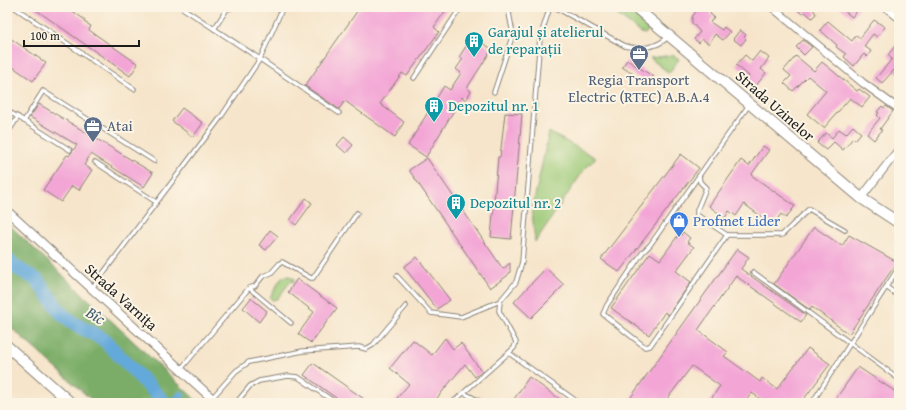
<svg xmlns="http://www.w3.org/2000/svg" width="906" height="410" font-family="'Gentium Book Plus',serif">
	<rect width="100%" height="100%" fill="#fcf5e5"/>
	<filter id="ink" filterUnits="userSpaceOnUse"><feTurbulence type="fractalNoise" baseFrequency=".025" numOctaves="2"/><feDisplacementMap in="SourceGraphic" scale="8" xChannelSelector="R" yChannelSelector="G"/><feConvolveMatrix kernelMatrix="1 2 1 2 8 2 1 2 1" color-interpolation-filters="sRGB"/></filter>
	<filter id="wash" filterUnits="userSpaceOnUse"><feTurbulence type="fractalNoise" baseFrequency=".012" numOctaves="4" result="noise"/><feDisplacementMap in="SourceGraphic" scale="16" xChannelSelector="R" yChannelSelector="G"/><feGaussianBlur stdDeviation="0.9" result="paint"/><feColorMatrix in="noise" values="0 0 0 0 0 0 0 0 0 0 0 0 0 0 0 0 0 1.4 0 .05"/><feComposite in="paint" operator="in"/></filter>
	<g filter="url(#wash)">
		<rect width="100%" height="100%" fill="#f6e5cb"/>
		<g fill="#9bc977" stroke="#5c724a">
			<path d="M607,7H624L647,25L648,31L645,34L641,33Z"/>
			<path d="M673,55L679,59L669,73L650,58Z"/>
			<path d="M549,132L596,158L584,170L535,242L532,210Z"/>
			<path d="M289,276L295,279L293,282L291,281L277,299L272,300L270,297L282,277Z"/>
		</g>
		<path fill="#7cad68" stroke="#4c6442" d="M7,223L199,403H95L7,324Z"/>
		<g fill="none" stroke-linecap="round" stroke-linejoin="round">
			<path stroke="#64a9da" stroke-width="8" d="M173,403L181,395"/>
			<path stroke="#64a9da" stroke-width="14" d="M7,259L17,268L37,280L62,314L75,324L103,339L165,403"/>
		</g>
		<g id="blocks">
			<g fill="#f3a6d6">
				<path d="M32,7H67L85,20L84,22L91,26L89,30L138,64L130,76Z"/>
				<path d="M360,7H448L434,27L439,32L407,76L402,73L380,104L404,122L395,137L345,101L339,109L305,86Z"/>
				<path d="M699,7H706L712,11L710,14L714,17L710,22L722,30L724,27L730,32L723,40L715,34L709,44L702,39L699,43L694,39L700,32L692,23V17Z"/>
				<path d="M795,7H812L816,14L812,18L805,12L802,14Z"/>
				<path d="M839,7H860L852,17Z"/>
				<path d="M874,20L885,27L877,37L873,34L864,46L871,51L867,57L864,54L862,56L854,66L844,57L846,54L836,47L837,45L820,30L828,21L852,41L856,35L860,38Z"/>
				<path d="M740,30L746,35L744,37L746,39L741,45L733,39Z"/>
				<path d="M7,36L46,63L33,81L7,63Z"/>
				<path d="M472,37L492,49L467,88L471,91L466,100L462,97L426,157L408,145L444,86L450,90L461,73L456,69L463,59L459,57Z"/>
				<path d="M803,40L812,47L804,55L796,47Z"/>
				<path d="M899,41V74L894,70L882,83L876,78L892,59L888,55Z"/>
				<path d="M760,51L769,58L761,69L766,73L755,87L746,80L749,76L736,65L745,55L752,61Z"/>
				<path d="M796,56L814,71L822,62L857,91L859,89L870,97L862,107L850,98L824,128L807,114L826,91L808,76L793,91L784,83L791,76L784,70Z"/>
				<path d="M627,60L654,77L649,84L622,67Z"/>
				<path d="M39,104L153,173L144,187L91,154L84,165L92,170L79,190L72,186L61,202L43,190L67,155L69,156L77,145L30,117Z"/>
				<path d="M882,106L884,108L886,106L893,111L880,129L882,130L874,140L867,134L880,118L877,115L879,113L877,112Z"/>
				<path d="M182,108L203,123L193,137L172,121Z"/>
				<path d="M505,113L522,114L511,239L491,237L498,157H500Z"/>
				<path d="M853,126L861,133L855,140L853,138L843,150L834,142L826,150L817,143L826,133L832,138L839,129L846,134Z"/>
				<path d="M344,137L353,145L346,153L337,145Z"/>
				<path d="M763,146L769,150L751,175L795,206L786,218L781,214L773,225L744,204L736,216L729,211L725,218L709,206L741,160L749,166Z"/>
				<path d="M681,154L699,168L619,272L601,259Z"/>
				<path d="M427,158L503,269L510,263V272L507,276L490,288L409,170Z"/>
				<path d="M306,198L312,203L296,225L290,220Z"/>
				<path d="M814,227L842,246L849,235L897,262L849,334L812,307L810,310L774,284Z"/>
				<path d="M270,230L278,236L266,250L259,245Z"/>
				<path d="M683,232L690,238L687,242L694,247L676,271L691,282L668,315L665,312L649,335L611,308L650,253L660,260L679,234L681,235Z"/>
				<path d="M737,249L749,257L741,269L806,315L801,322L736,276L698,330L728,352L724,356L760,382L762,378L777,389L808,348L830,364L801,403H766L752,393L744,403H708L720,386L692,366L664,403H640L631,397Z"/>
				<path d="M417,257L450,300L437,309L404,267Z"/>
				<path d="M546,268L564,285L531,318L514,302Z"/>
				<path d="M297,279L337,308L311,343L298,334L314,312L288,292Z"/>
				<path d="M251,298L267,311L259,322L243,308Z"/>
				<path d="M445,338L453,349L461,343L482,372L475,377L465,364L433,403H393L409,384L390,368L413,340L432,355Z"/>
				<path d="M313,363L364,399L361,403H343L304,375Z"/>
				<path d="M858,367L899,394V403H833Z"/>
				<path d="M529,377L565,403H520L514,399Z"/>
			</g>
		</g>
	</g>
	<g filter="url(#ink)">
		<use href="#blocks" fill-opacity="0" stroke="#898074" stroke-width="1"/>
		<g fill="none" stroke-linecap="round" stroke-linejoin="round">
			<g stroke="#898074" stroke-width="5.5">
				<g id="service">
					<path d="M14,7L134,89"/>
					<path d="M283,7L260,59L339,113"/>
					<path d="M555,7L625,46C639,50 657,48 668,37"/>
					<path d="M214,29L227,9L234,7"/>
					<path d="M414,78L461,7"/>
					<path d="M494,92L513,34L509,13L513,7"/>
					<path d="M7,111L18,117L7,134"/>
					<path d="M18,117L70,150"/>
					<path d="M24,121L43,91L154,161"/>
					<path d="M95,162L156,202"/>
					<path d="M699,176L700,182L706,188L697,210V215L727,235H782L809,209L845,230"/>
					<path d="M727,235L650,346L645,347L603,314L607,305L642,253L650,245L749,105"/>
					<path d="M753,272L899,379"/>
					<path d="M397,276L431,313L461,317L500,301"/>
					<path d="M886,287L899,296"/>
					<path d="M92,288L221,117L260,59L181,7"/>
					<path d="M249,288L291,323"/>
					<path d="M509,353L579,403"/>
					<path d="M181,369L249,288L255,286L263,276L271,273L280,263L282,262L311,278H313L357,213"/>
					<path d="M464,393L483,403"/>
					<path d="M212,398L236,371L249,362L303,351L359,347L366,349L373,345L406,306"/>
					<path d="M236,403L250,386L259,381L288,376L298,377L336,403"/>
					<path d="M452,403L514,348L516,342L499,311L500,301L516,282L522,262L540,38L550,7"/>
					<path d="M812,403L899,267"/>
				</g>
			</g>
			<g stroke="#898074" stroke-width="9">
				<g id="minor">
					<path d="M772,7L863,83L899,109"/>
					<path d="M886,7L899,18"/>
					<path d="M861,198L899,149"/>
				</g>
			</g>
			<g stroke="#898074" stroke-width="10">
				<path id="tertiary" d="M7,211L217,403"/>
			</g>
			<g stroke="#898074" stroke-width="12">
				<g id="primary">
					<path d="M635,7L861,198L899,223"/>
					<path d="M7,346L71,403"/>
				</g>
			</g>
			<use href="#service" stroke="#fff" stroke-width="3.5"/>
			<use href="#minor" stroke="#fff" stroke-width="7"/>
			<use href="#tertiary" stroke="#fff" stroke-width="8"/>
			<use href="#primary" stroke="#fff" stroke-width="10"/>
		</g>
	</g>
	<defs>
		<g id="building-pin" transform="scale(1)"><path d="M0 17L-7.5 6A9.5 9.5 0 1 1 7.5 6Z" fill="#0f9aa8" stroke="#fcf5e5"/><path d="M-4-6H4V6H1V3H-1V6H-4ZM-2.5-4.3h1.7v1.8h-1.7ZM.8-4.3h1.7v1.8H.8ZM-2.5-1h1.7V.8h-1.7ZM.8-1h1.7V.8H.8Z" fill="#fff"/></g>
		<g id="office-pin" transform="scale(1)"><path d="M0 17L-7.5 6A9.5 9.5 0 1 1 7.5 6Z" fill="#5c6f8a" stroke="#fcf5e5"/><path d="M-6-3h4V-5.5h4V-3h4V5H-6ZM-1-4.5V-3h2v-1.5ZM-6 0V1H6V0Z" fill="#fff"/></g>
		<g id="shop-pin" transform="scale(1)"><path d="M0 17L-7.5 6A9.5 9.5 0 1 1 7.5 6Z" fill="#3f7fe0" stroke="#fcf5e5"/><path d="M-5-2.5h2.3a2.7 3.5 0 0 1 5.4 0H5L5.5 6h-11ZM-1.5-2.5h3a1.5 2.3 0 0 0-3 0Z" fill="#fff"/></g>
	</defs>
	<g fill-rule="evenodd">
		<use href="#building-pin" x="474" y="41"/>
		<use href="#office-pin" x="639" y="54"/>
		<use href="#building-pin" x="434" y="106"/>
		<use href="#office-pin" x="93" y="126"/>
		<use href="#building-pin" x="456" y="203"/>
		<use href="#shop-pin" x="679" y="221"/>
	</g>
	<g text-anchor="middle" stroke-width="4" stroke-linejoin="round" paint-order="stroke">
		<g font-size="15" fill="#0d838f" stroke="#fcf5e5" text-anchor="start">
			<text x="488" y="37">Garajul și atelierul<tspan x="488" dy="17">de reparații</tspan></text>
			<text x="448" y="111">Depozitul nr. 1</text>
			<text x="470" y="208">Depozitul nr. 2</text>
		</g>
		<g font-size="15" fill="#4e5e75" stroke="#fcf5e5">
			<text x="639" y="85">Regia Transport<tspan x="639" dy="17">Electric (RTEC) A.B.A.4</tspan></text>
			<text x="107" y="131" text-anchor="start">Atai</text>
		</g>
		<g font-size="15" fill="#1c1c1c" stroke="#fcf5e5">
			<text transform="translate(775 106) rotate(41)" y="5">Strada Uzinelor</text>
			<text transform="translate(121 297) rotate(42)" y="5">Strada Varnița</text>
		</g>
		<g font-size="15" fill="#366cbe" stroke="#fcf5e5" text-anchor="start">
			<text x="693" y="226">Profmet Lider</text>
		</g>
		<g font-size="16" font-style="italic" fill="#3c5b71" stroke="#fcf5e5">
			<text transform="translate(96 315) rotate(32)" y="6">Bîc</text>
		</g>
	</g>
	<rect width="906" height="410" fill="none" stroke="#fcf5e5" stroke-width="24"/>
	<path d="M24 40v6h115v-6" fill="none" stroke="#1c1c1c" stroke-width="2"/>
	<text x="30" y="40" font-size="12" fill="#1c1c1c" stroke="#fcf5e5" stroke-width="3" paint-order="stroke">100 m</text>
</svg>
